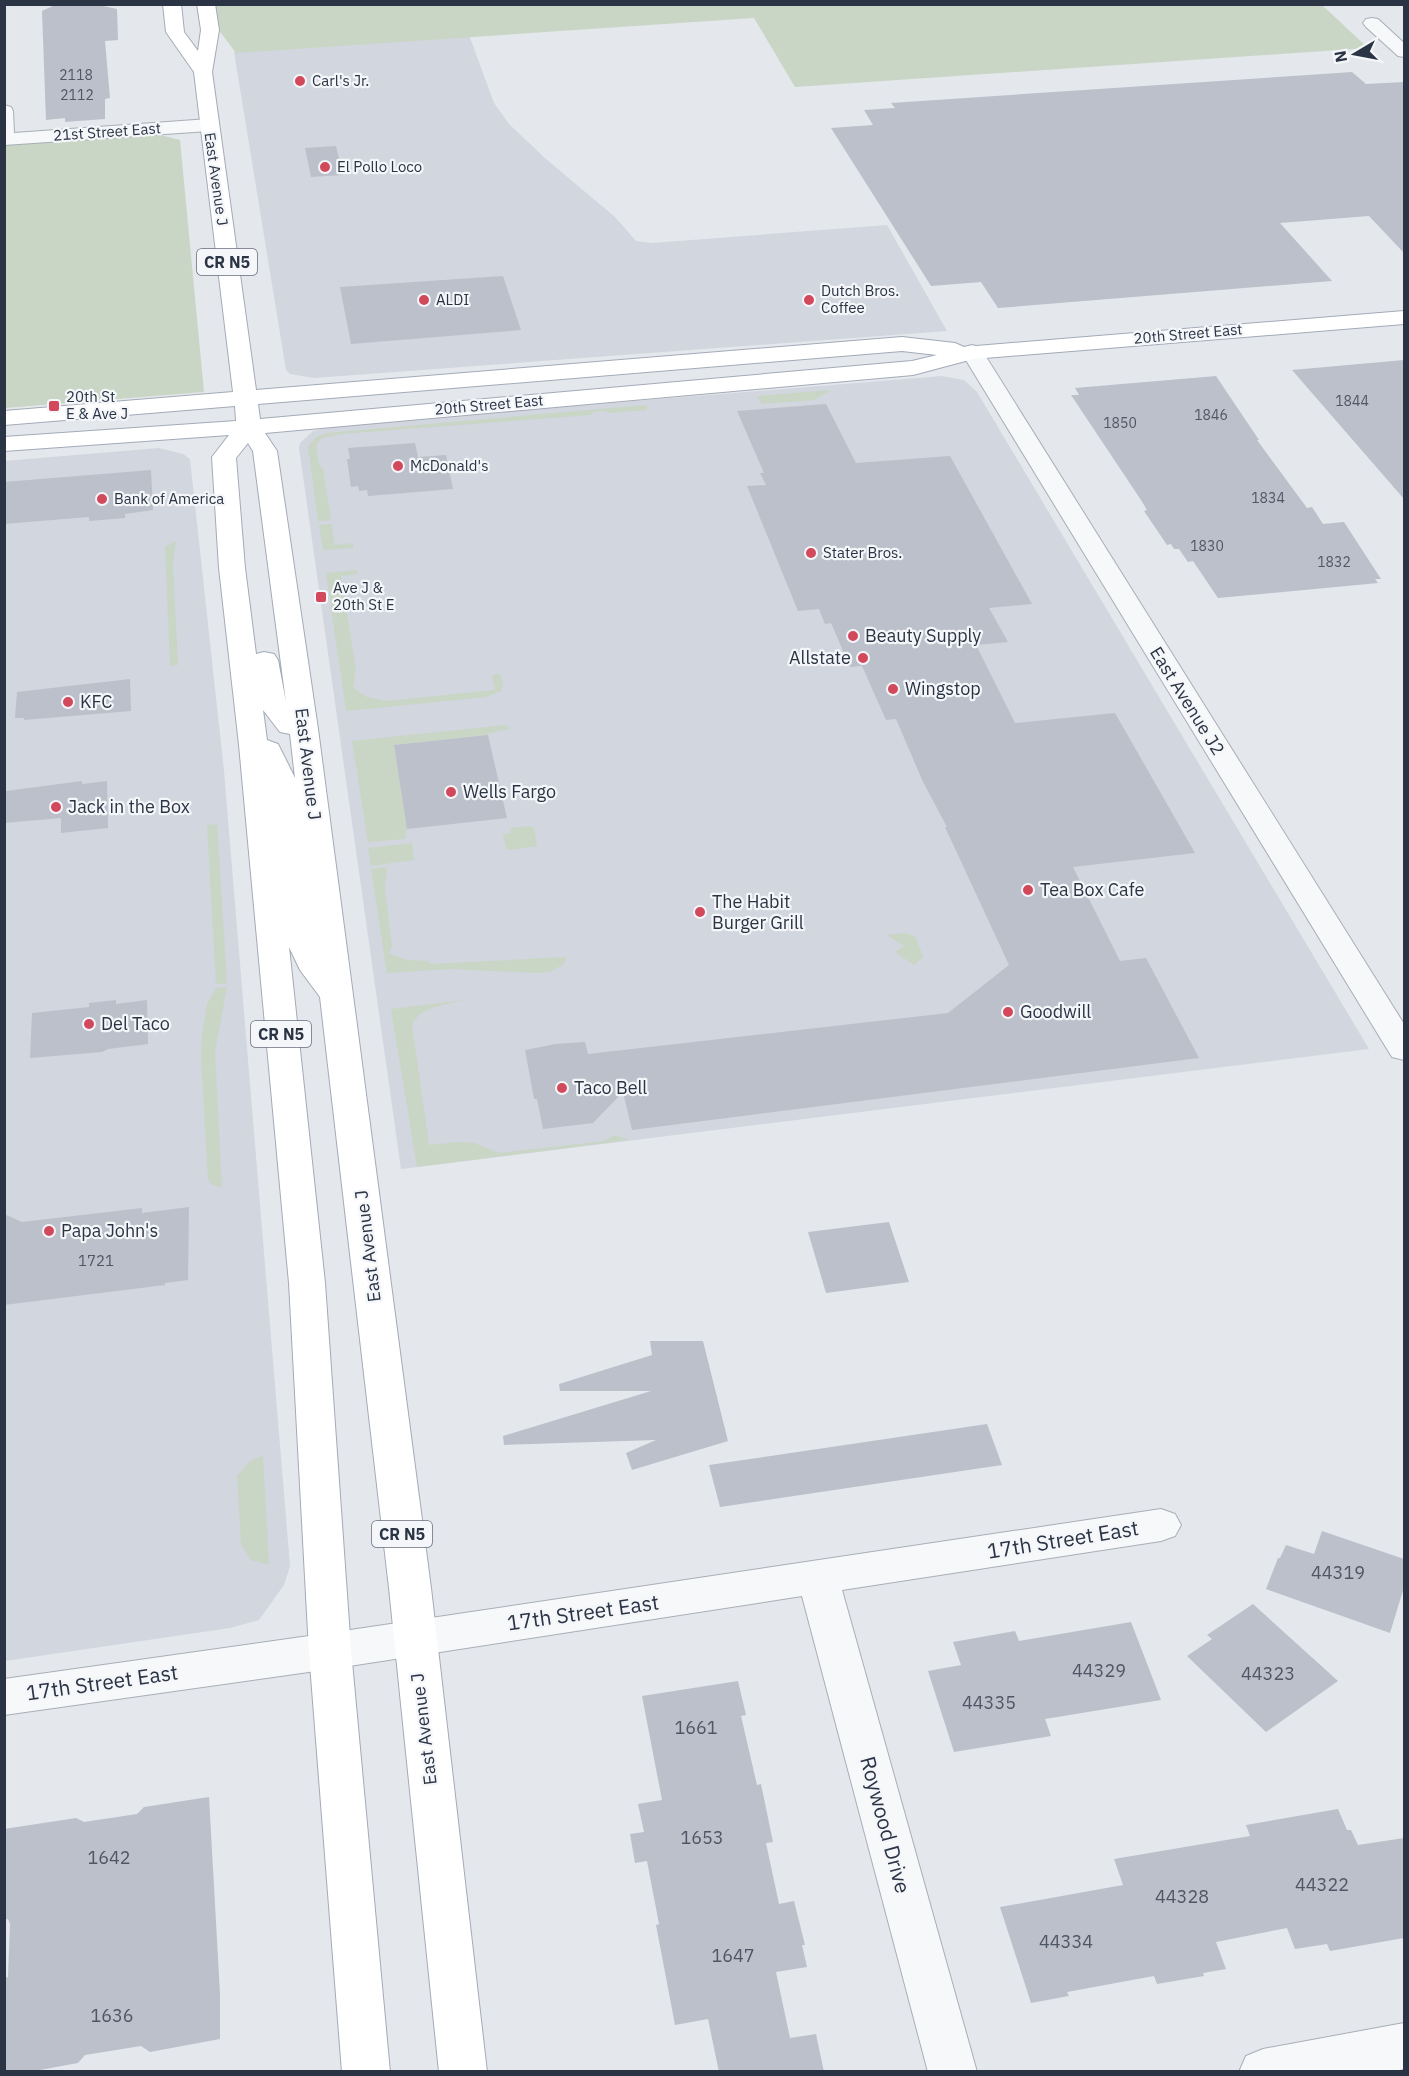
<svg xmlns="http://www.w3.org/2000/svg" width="1409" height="2076" font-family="'IBM Plex Sans',sans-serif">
	<rect width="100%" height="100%" fill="#e4e7ec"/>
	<g fill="#d2d6de">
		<path d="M469,35L494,103L509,124L546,159L615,217L636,241L652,243L887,225L947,331L314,378L290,374L286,370L234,52Z"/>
		<path d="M942,376L964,380L977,392L1369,1049L401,1169L299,448L300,443L313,431L339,425Z"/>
		<path d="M159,448L183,454L190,459L224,771L290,1566L284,1585L259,1620L230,1628L5,1661L4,461Z"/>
	</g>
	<g fill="#c9d6c5">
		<path d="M1321,4L1368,48L795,87L754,18L236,53L215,25L213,5Z"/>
		<path d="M152,133L180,140L204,392L5,408V143Z"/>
		<path d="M831,390L814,400L762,404L757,396Z"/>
		<path d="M646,405L647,410L609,413L605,411L593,412L591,415L341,434L322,438L316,445L319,464L323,469L331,520L318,521L308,446L316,437L326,433Z"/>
		<path d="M332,524L334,545L353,543V548L323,550L319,525Z"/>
		<path d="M176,541L173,562L178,665L170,666L165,547Z"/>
		<path d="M357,570L358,574L341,576L356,670L353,688L367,697L387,701L495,690L492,675L500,674L503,685L501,691L486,697L346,711L326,573Z"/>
		<path d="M505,725L510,727V729L489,733L488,735L394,745L407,829L405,839L368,842L352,741Z"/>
		<path d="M217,824L227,983L216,984L207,825Z"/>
		<path d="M531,826L534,828L537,846L509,850L506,848L503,834L511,833L510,828Z"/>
		<path d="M412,843L414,860L371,866L368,848Z"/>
		<path d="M387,867L385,890L392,946L389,953L407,960L429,961L430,964L566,957L564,964L550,972L535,973L449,969L387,973L371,869Z"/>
		<path d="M905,933L916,937L923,957L914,965L895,952L904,946L887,935Z"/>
		<path d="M227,987L215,1052L222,1188L211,1184L208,1179L201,1058L202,1034L207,1004L216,988Z"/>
		<path d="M465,1000C447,1005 418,1006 412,1026L429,1145L459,1142L474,1143L499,1153L604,1141L615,1135L629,1140L417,1167L391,1009Z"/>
		<path d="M263,1455L269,1565L251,1560L241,1544L237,1476L250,1461Z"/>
	</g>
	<g fill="#bbc0ca">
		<path d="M57,4H94L117,9L118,40L105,41L110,98L105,99V119L65,122V118L46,120L42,11Z"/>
		<path d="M1352,72L1366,84L1404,82V253L1369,216L1280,223L1332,281L998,308L981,282L931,286L831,128L873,125L864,110L895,108L891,103Z"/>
		<path d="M336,146L343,175L311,177L305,148Z"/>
		<path d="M503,276L521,330L351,344L340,287Z"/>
		<path d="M1404,360V499L1292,370Z"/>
		<path d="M1216,376L1259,440H1257L1307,508L1312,507L1323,524L1344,522L1381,579H1375L1378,583L1218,598L1193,561L1188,562L1179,549H1174L1171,544L1167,545L1144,511L1147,510L1141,500L1071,395H1079L1075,388Z"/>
		<path d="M826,404L856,463L950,456L1032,604L989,608L1008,642L976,645L1015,723L1115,713L1195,853L1073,867L1120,961L1146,958L1199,1058L632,1130L623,1092L593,1123L543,1129L537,1099H534L525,1050L556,1044L585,1042L588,1054L948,1013L1009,965L945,827H947L923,782L896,719L886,720L862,666L850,667L831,623L825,624L819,609L798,611L747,486L766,485L760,473H764L737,411Z"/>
		<path d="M415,443L418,457L446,455L453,489L368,496L367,490L359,491L358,486L351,487L347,459H350L348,448Z"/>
		<path d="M151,470L153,510L125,514V518L89,521V517L4,524V482Z"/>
		<path d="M130,679L131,711L24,720V718H15L17,692Z"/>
		<path d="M488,735L507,818L407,829L394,745Z"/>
		<path d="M82,781V784L107,781L108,828L61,833V818L4,823L6,791Z"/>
		<path d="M116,1000V1004L147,1000L148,1044L108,1049L102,1052L30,1058L32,1013L89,1007V1003Z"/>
		<path d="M189,1207L188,1280L165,1283V1285L4,1305V1214L22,1222L142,1208V1213Z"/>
		<path d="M889,1222L909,1282L826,1293L808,1232Z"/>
		<path d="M650,1341H703L728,1441L632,1470L626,1453L656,1440L504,1445L503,1436L651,1391H560L559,1384L652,1355Z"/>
		<path d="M987,1424L1002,1465L720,1507L709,1465Z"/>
		<path d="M1322,1531L1404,1559V1587L1390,1633L1266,1589L1278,1558H1280L1286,1545L1314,1554Z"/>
		<path d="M1253,1604L1338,1681L1266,1732L1187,1656L1212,1639L1207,1635Z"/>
		<path d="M1131,1622L1161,1700L1045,1719L1051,1736L954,1752L928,1671L961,1665L953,1642L1015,1631L1019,1641Z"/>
		<path d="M738,1681L746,1715L741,1716L757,1785L761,1784L773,1842L766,1843L779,1904L794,1901L805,1945H802L807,1967L776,1972L790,2038L816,2034L824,2072H719L708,2019L675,2025L656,1925L659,1924L647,1861L635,1863L630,1834L644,1832L638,1804L662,1800L642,1696Z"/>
		<path d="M209,1797L220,1994V2039L150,2052L141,2046L85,2055L78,2063L29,2072H4V1978L8,1977L10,1924L8,1919L4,1920V1829L76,1818L84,1822L137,1814L144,1807Z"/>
		<path d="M1338,1809L1347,1830H1351L1358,1845L1404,1838V1938L1330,1951L1327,1944L1295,1949L1287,1928L1216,1942L1226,1969L1203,1973L1204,1976L1157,1984L1154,1976L1067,1992L1069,1996L1031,2003L1000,1907L1123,1885L1114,1859L1250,1836L1246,1825Z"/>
	</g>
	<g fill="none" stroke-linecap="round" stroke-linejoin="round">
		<g stroke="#a9aeb7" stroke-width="2">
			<g id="minor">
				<path d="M1372,18L1378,19L1404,43V57L1398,56L1366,27L1363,23L1366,19Z"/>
				<path d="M4,105L11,107L13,111L14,133L209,119L216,121L219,125L216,129L209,131L4,145Z"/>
				<path d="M972,345L980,347L983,352L1404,1024V1060L1392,1057L1387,1049L961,352L964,347Z"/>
				<path d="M1161,1509L1175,1514L1181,1525L1175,1536L1161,1541L842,1590L977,2072H928L802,1596L330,1669L4,1715V1679L330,1633Z"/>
				<path d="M1404,2023V2069L1390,2072H1239L1246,2056L1263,2049Z"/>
			</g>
		</g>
		<g stroke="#a3abb8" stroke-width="2">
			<path id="major" d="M163,4H181L184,32L198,51L201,30L197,4H215L219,30L212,72L256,390L902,337L955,343L964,347L1404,311V324L973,359L913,375L265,433L277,451L318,729L431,1588L487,2072H439L389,1588L320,997L300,970L289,947L325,1283L351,1651L390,2072H342L309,1651L289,1283L239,745L219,568L212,457L229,435L4,451V437L236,421L235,406L4,425V411L233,392L194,72L166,32ZM902,351L937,355L912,361L260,419L258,404ZM248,443L253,451L286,702L278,660L274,654L264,652L256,654L245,568L236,458ZM263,710L280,732L290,734L295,778L278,744L267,740Z"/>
		</g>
		<use href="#minor" fill="#f7f8fa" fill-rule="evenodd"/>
		<use href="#major" fill="#fff" fill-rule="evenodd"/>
	</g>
	<g fill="#d1495b" stroke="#f4f6f9" stroke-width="2">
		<circle cx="300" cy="81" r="6"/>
		<circle cx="325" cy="167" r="6"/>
		<circle cx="424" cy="300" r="6"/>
		<circle cx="809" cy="300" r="6"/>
		<rect x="48" y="400" width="12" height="12" rx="3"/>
		<circle cx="398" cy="466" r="6"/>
		<circle cx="102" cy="499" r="6"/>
		<circle cx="811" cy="553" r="6"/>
		<rect x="315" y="591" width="12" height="12" rx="3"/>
		<circle cx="853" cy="636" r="6"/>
		<circle cx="863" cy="658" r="6"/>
		<circle cx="893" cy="689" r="6"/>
		<circle cx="68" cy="702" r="6"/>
		<circle cx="451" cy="792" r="6"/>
		<circle cx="56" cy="807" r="6"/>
		<circle cx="1028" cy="890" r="6"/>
		<circle cx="700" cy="912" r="6"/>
		<circle cx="1008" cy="1012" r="6"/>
		<circle cx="89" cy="1024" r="6"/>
		<circle cx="562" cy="1088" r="6"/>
		<circle cx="49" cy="1231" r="6"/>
	</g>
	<g text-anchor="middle" stroke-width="4.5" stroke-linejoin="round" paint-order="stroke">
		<g font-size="14" fill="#4f5766">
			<text x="76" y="80">2118</text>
			<text x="77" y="100">2112</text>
			<text x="1352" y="406">1844</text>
			<text x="1211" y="420">1846</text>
			<text x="1120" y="428">1850</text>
			<text x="1268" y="503">1834</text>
			<text x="1207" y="551">1830</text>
			<text x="1334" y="567">1832</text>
		</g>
		<g font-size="15" fill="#2b3445" stroke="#f4f6f9" text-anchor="start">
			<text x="312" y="86">Carl's Jr.</text>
			<text x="337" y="172">El Pollo Loco</text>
			<text x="821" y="296">Dutch Bros.<tspan x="821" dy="17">Coffee</tspan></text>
			<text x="436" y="305">ALDI</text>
			<text x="66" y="402">20th St<tspan x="66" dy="17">E &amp; Ave J</tspan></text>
			<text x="410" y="471">McDonald's</text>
			<text x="114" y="504">Bank of America</text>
			<text x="823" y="558">Stater Bros.</text>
			<text x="333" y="593">Ave J &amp;<tspan x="333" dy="17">20th St E</tspan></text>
		</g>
		<g font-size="15" fill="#2b3445" stroke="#f4f6f9">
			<text transform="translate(107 132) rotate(-4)" y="5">21st Street East</text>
			<text transform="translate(216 179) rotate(82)" y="5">East Avenue J</text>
			<text transform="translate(1188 334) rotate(-5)" y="5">20th Street East</text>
			<text transform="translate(489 405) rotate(-5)" y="5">20th Street East</text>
		</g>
		<g font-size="15" fill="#4f5766">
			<text x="96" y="1266">1721</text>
		</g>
		<g fill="#f4f6f9" stroke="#676e7b" stroke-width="1.5">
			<rect x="197" y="249" width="60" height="26" rx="4.5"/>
			<rect x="251" y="1021" width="60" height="26" rx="4.5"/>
			<rect x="372" y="1521" width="60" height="26" rx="4.5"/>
		</g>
		<g font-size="16" font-weight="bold" fill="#2b3445">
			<text x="227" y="268">CR N5</text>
			<text x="281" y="1040">CR N5</text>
			<text x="402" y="1540">CR N5</text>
		</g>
		<g font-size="18" fill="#2b3445" stroke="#f4f6f9" text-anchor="start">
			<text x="865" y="642">Beauty Supply</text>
			<text x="851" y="664" text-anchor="end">Allstate</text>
			<text x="905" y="695">Wingstop</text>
			<text x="80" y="708">KFC</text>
			<text x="463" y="798">Wells Fargo</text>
			<text x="68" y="813">Jack in the Box</text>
			<text x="1040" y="896">Tea Box Cafe</text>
			<text x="712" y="908">The Habit<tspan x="712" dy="21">Burger Grill</tspan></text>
			<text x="1020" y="1018">Goodwill</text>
			<text x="101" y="1030">Del Taco</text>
			<text x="574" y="1094">Taco Bell</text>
			<text x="61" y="1237">Papa John's</text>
		</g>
		<g font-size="18" fill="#2b3445" stroke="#f4f6f9">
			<text transform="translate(1187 701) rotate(58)" y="6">East Avenue J2</text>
			<text transform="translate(308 764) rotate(83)" y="6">East Avenue J</text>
			<text transform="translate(368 1246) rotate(-97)" y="6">East Avenue J</text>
			<text transform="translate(424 1729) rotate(-97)" y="6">East Avenue J</text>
		</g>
		<g font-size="18" fill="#4f5766">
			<text x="1338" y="1579">44319</text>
			<text x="1099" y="1677">44329</text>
			<text x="1268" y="1680">44323</text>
			<text x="989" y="1709">44335</text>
			<text x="696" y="1734">1661</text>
			<text x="702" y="1844">1653</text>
			<text x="109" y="1864">1642</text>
			<text x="1322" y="1891">44322</text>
			<text x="1182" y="1903">44328</text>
			<text x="1066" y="1948">44334</text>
			<text x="733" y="1962">1647</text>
			<text x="112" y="2022">1636</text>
		</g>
		<g font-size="21" fill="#2b3445" stroke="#f4f6f9">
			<text transform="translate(1063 1540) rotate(-9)" y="7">17th Street East</text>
			<text transform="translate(583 1613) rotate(-8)" y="7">17th Street East</text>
			<text transform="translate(102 1683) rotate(-8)" y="7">17th Street East</text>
			<text transform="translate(885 1825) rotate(75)" y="7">Roywood Drive</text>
		</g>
	</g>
	<rect width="1409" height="2076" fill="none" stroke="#2b3445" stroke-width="12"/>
	<g transform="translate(1355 54) rotate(260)" stroke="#f4f6f9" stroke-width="4.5" paint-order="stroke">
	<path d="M0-4.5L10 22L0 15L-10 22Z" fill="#2b3445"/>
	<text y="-9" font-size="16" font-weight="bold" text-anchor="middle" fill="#2b3445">N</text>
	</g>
</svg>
